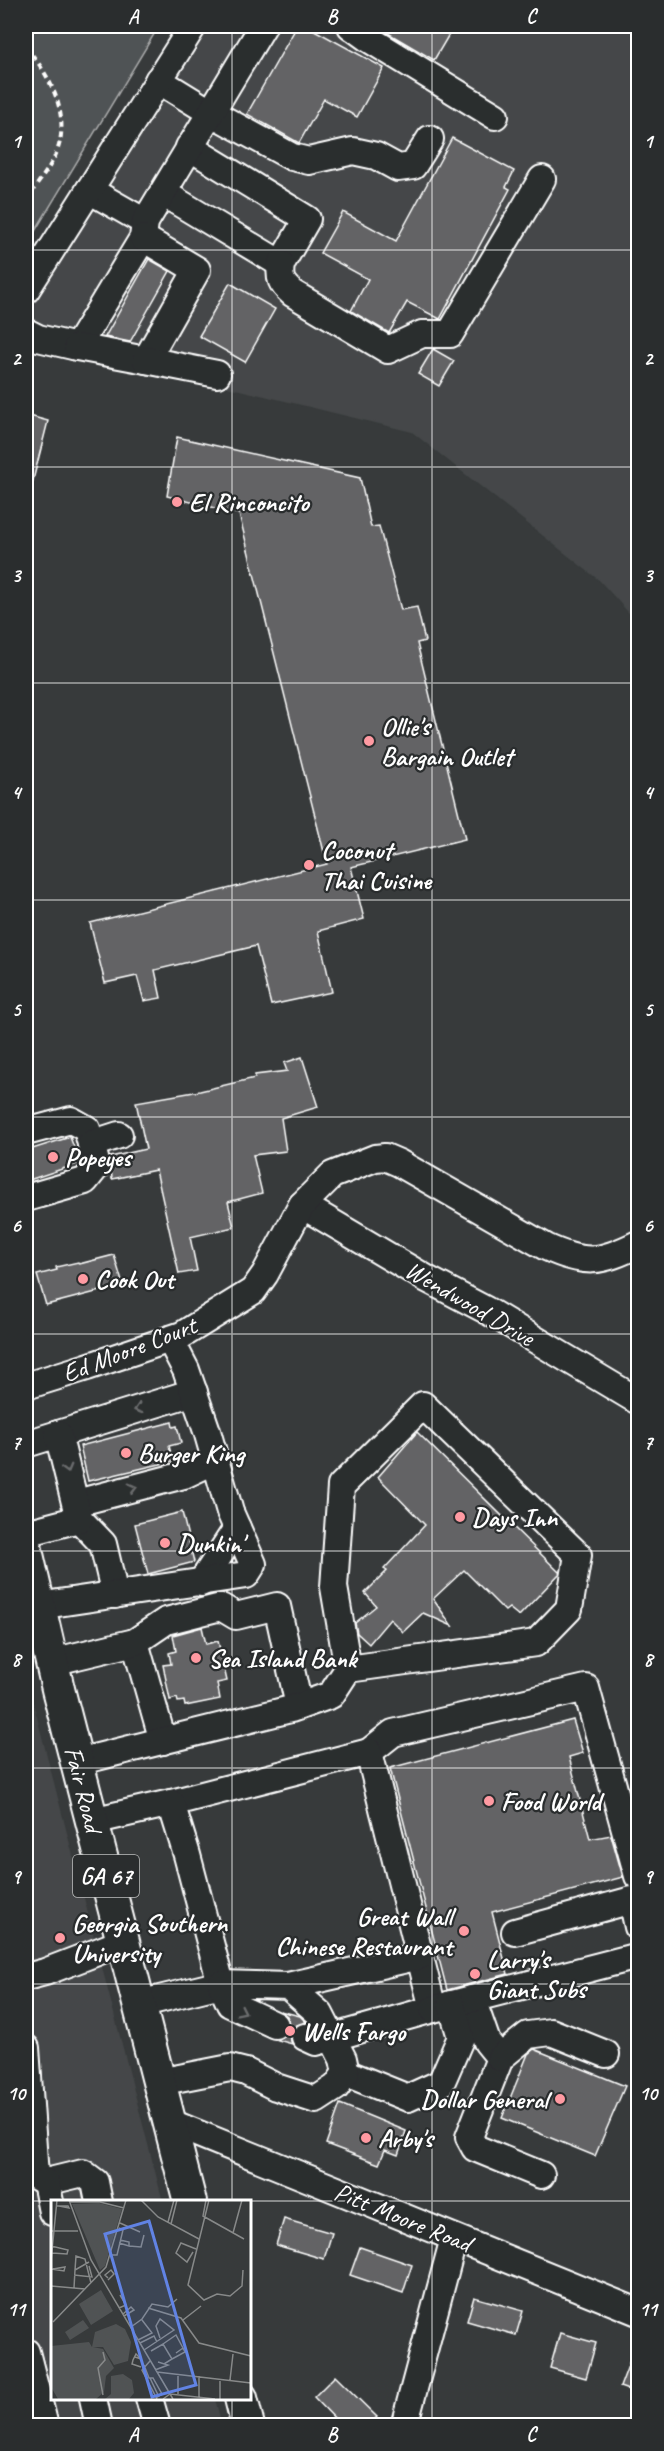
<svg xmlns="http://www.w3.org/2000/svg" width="664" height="2451" font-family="Caveat,sans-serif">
	<rect width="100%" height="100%" fill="#373a3b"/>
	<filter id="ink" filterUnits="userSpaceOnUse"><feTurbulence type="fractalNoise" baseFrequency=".0167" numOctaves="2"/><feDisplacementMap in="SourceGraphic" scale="12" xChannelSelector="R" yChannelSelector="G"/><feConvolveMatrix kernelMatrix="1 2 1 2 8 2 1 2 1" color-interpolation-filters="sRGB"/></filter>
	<g filter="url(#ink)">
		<g fill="#444748">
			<path d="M193,26H638V623L600,581L412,432L26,338V290Z"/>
			<path d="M26,1675L163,2202H52V2398L215,2399L222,2425H26Z"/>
		</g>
		<path fill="#505354" stroke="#a8a9aa" stroke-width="1.5" d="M26,26H159L26,246Z"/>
		<g fill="#636465" stroke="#fff" stroke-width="1.5">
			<path d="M297,26H307L384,68L357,117L324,99L299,143L247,114Z"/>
			<path d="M376,26H454L434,60Z"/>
			<path d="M452,138L514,171L506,187L510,189L440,319L407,302L389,333L351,311L368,279L320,253L343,212L396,241Z"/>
			<path d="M149,259L170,271L130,342L105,337Z"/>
			<path d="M230,283L275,309L245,362L199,336Z"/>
			<path d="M433,349L454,361L439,386L418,374Z"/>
			<path d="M26,415L48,421L31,488H26Z"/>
			<path d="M177,437L360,478L371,527L379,526L401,610L417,607L425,641L417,643L465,839L351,867L364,919L318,931L332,992L271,1005L256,946L155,970L161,998L144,1001L137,976L105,983L90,923L327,864L239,514L167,496Z"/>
			<path d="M302,1057L318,1107L281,1118L286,1151L253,1155L262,1193L228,1202L234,1227L190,1237L197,1271L179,1274L156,1170L112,1179L110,1157L146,1149L136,1102L200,1091L255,1078V1075L287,1071L284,1063Z"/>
			<path d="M70,1137L80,1163L26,1181V1151Z"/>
			<path d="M114,1255L123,1285L46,1305L37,1275L57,1270L56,1267L78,1262L79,1264Z"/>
			<path d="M172,1422L173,1427L177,1426L181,1443L169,1446L173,1461L88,1481L80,1446Z"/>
			<path d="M417,1432L560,1573L519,1616L509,1608L505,1611L464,1570L433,1599L452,1626L423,1613L403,1632L390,1619L369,1644L357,1633L355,1623L376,1606L365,1593L387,1571L384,1569L425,1525L378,1477Z"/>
			<path d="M182,1512L194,1562L148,1574L135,1524Z"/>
			<path d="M202,1627L206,1644L218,1641L227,1681L217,1683L220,1699L185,1706L184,1701L178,1702L177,1698L170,1700L163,1665L171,1664L169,1653L176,1651L173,1635Z"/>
			<path d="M573,1720L583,1753L569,1757L590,1839L611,1835L623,1877L492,1912L508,1974L447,1990L390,1768Z"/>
			<path d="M280,2011L300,2016L307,2023L297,2025L292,2030L290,2038L292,2044L278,2040L288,2032L290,2024L287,2016Z"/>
			<path d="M534,2049L625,2086L595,2156L502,2118L528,2054Z"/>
			<path d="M340,2104L406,2131L398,2155L385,2150L379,2164L326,2144Z"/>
			<path d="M284,2219L332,2233L324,2259L276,2245Z"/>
			<path d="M360,2247L412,2265L403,2293L350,2275Z"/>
			<path d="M474,2297L523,2311L516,2335L467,2321Z"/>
			<path d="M560,2333L596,2343L586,2378L550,2368Z"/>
			<path d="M637,2342H639V2394L620,2387Z"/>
			<path d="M335,2376L377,2417L368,2426H342L314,2397Z"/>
		</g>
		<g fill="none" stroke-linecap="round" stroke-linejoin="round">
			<g stroke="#fff" stroke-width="30">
				<g id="minor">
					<path d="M351,26L369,39L495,116"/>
					<path d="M158,80L210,112L292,157L309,161L353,151L376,156L398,168L413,166L430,139"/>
					<path d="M89,190L145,222"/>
					<path d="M163,193L281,264L307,219L189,147"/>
					<path d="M281,264C279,279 281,283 292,293L388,350L422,334H450L542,179"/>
					<path d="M26,290L193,26"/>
					<path d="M26,332L38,338L77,347L143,238L145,222L263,26"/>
					<path d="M77,347L146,360L197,270L143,238"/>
					<path d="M146,360L217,374"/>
					<path d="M26,1132L71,1120L87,1129L97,1166L85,1181L26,1198"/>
					<path d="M91,1144L119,1135"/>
					<path d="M302,1205L427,1279L486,1310L638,1401"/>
					<path d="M26,1386L87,1367L182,1335L253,1291L265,1274L302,1205L332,1175L375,1158L385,1157L399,1163L546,1247C585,1265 600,1263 638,1244"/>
					<path d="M26,1444L194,1392"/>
					<path d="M76,1503L184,1475L216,1460"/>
					<path d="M79,1519L103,1544L115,1595"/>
					<path d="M26,1533L79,1519L58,1434"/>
					<path d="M201,1583L237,1528"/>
					<path d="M38,1606L246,1575L253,1564L230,1512L207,1431L186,1370L170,1339"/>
					<path d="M135,1642L163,1741"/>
					<path d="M52,1662L135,1642L166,1621L221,1607L236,1616L277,1606L299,1706"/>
					<path d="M369,1752L393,1733L586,1688L638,1876"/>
					<path d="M77,1762L291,1709L331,1695L348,1669L536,1643L569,1609L578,1555L423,1405L341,1486L334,1587L348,1669"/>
					<path d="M171,1803L369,1752L433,2009L316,2042L305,2037"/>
					<path d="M92,1821L171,1803L187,1855L221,1984L139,2004"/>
					<path d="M515,1932L632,1900L638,1927"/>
					<path d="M26,1977L45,1972L123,1942"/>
					<path d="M288,1986L420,1956"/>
					<path d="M472,1999L487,2042L500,2058L469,2137L475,2148L541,2175"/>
					<path d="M433,2009L638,1956"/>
					<path d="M26,2048L35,2176L46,2182L83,2173L95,2182L99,2202"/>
					<path d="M500,2058L528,2035L551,2032L606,2054"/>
					<path d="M346,2073L408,2098L441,2083L461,2037L451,2004"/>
					<path d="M159,2082L230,2068L246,2072L276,2087L316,2100L336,2087L346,2073L343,2059L320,2014L288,1986L221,1984L230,2004L275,2025"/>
					<path d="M169,2122L638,2312"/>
					<path d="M46,2182L52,2212"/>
					<path d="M26,2352L45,2426"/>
					<path d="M93,2398L99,2426"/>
					<path d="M149,2398L157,2426"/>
					<path d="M404,2426L454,2238"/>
				</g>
			</g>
			<g stroke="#fff" stroke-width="36">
				<g id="major">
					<path id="s1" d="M26,1550L58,1689L190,2202"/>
					<path d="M241,2398L248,2426"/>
				</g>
			</g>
			<path stroke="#fff" stroke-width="4" stroke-dasharray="6 4.5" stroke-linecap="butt" d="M26,47C52,78 75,122 52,162C44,176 34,188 26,201"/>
			<use href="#minor" stroke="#2a2d2e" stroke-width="26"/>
			<use href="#major" stroke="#2a2d2e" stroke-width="32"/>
		</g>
		<defs><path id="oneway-chevron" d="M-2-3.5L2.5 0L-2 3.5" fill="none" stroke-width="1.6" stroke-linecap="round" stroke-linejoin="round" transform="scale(1.5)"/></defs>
		<g stroke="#6a6c6d">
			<use href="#oneway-chevron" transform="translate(138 1409) rotate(163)"/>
			<use href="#oneway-chevron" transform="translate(67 1469) rotate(75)"/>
			<use href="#oneway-chevron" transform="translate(133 1488) rotate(-15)"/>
			<use href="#oneway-chevron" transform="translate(242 2011) rotate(26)"/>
		</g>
	</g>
	<path fill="none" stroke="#fff" stroke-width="1.5" stroke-opacity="0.55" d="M232,26V2202M432,26V2426M26,250H638M26,467H638M26,683H638M26,900H638M26,1117H638M26,1334H638M26,1551H638M26,1768H638M26,1984H638M26,2201H638M232,2398V2426"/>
	<g fill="#ff9aa2" stroke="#2a2d2e" stroke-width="2">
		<circle cx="177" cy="502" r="6"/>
		<circle cx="369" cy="741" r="6"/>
		<circle cx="309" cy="865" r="6"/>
		<circle cx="53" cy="1157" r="6"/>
		<circle cx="83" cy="1279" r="6"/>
		<circle cx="126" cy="1453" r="6"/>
		<circle cx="460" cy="1517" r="6"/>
		<circle cx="165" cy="1543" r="6"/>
		<circle cx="196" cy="1658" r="6"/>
		<circle cx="489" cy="1801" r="6"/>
		<circle cx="464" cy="1931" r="6"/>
		<circle cx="60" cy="1938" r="6"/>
		<circle cx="475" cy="1974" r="6"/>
		<circle cx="290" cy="2031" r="6"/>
		<circle cx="560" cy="2099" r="6"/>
		<circle cx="366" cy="2138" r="6"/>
	</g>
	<g text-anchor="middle" stroke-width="4.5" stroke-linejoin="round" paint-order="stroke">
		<rect fill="#2a2d2e" stroke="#bfc0c0" stroke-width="1.5" x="73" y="1855" width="66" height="42" rx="4.5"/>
		<g font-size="24" font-weight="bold" fill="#fff">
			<text x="106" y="1884">GA 67</text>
		</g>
		<g font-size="26" font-weight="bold" fill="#fff" stroke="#2a2d2e" text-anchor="start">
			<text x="189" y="511">El Rinconcito</text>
			<text x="381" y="735">Ollie's<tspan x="381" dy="30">Bargain Outlet</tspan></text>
			<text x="321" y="859">Coconut<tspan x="321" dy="30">Thai Cuisine</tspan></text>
			<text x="65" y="1166">Popeyes</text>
			<text x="95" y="1288">Cook Out</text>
			<text x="138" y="1462">Burger King</text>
			<text x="472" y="1526">Days Inn</text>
			<text x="177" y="1552">Dunkin'</text>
			<text x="208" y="1667">Sea Island Bank</text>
			<text x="501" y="1810">Food World</text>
			<text x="452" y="1925" text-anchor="end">Great Wall<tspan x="452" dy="30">Chinese Restaurant</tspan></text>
			<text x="72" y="1932">Georgia Southern<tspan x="72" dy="30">University</tspan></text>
			<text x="487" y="1968">Larry's<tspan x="487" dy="30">Giant Subs</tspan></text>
			<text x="302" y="2040">Wells Fargo</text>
			<text x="548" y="2108" text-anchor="end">Dollar General</text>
			<text x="378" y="2147">Arby's</text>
		</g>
		<g font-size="26" fill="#fff" stroke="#2a2d2e">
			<text transform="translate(470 1303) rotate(30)" y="9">Wendwood Drive</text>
			<text transform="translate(129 1349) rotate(-21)" y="9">Ed Moore Court</text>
			<text dy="9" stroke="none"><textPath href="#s1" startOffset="246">Fair Road</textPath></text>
			<text transform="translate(403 2217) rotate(22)" y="9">Pitt Moore Road</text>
		</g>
	</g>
	<g transform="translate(51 2200)">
		<rect width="200" height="200" fill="#373a3b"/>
		<path d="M48,3L71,9L54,66L49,70L21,4ZM50,90L62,111L40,125L28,104ZM32,120L38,128L19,140L14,132ZM65,124L74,129L80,142L77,161L63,165L52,147H42L52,149L63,168L55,176L53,192L45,199H7L0,187V146L38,142L41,147L44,132ZM72,174L81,180L83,193L78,199H54L60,194V176Z" fill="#505354"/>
		<path fill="none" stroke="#878989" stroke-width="1.5" d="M18,0L40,60L122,199M90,0L107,17L148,39M155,0L152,16L193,39M158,0L137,85L153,100L166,94L179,96L191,86L192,70M19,2H49L73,8M6,6H17L18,8L8,6M117,22L123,0M69,23L89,32M120,24L126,0M0,31H27M182,33L191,0M68,43L78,46V42L69,40M0,46L17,50L16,54L1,53M78,46L90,47L93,35M142,52L136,62L125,53L130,43L145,49M60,55H66L72,30L68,28M0,61L6,0M0,69L13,71L14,67L2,69M24,70L25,56L34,59L40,83M23,75L41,77L38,66M57,80L63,74L60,70L54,75L57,78M0,86L34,89M23,88L24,70L38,62M68,108L75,105L69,95M97,108L130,118L148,143L200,156M72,114L80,107L83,110L73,116M132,120L150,106M2,122L55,67L75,0M80,127L91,119L101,104L117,107L126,99M87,140L101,133L91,120M89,143L103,136L106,142M112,144L125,135L132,148M93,150L123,130L109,119L105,126L109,138M100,151L112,144L121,159L113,164M52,152L54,160L47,168L52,195M84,157L90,159L85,154L82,160L81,164L90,167M121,159L134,152L132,148L125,153M99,161L91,170L106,199M93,165L98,178H102L111,194L105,198M104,170L117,165L107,162M106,172L200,183M127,174V194M99,178L108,197M179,180L182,154M148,198V176M112,199L119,194L164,199M169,199V179"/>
		<path fill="#6183e4" fill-opacity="0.15" stroke="#6183e4" stroke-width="3" d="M98,21L145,185L101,197L54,34Z"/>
		<rect width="200" height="200" fill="none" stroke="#fff" stroke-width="3"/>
	</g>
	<rect width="664" height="2451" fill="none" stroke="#2a2d2e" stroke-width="66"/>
	<rect x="33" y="33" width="598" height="2385" fill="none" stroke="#fff" stroke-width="2"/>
	<g font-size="20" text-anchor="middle" font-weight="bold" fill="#fff">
		<text x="133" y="23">A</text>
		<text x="332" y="23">B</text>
		<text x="531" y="23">C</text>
		<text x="16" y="148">1</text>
		<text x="648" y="148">1</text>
		<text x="16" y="365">2</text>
		<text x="648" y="365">2</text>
		<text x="16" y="582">3</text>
		<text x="648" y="582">3</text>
		<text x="16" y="799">4</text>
		<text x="648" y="799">4</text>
		<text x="16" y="1016">5</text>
		<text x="648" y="1016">5</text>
		<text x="16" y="1232">6</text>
		<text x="648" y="1232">6</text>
		<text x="16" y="1449">7</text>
		<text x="648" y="1449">7</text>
		<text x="16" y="1666">8</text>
		<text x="648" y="1666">8</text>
		<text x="16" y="1883">9</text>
		<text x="648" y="1883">9</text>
		<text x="16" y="2100">10</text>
		<text x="648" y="2100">10</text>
		<text x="16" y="2316">11</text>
		<text x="648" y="2316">11</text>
		<text x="133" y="2441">A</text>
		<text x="332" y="2441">B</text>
		<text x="531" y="2441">C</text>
	</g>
</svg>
